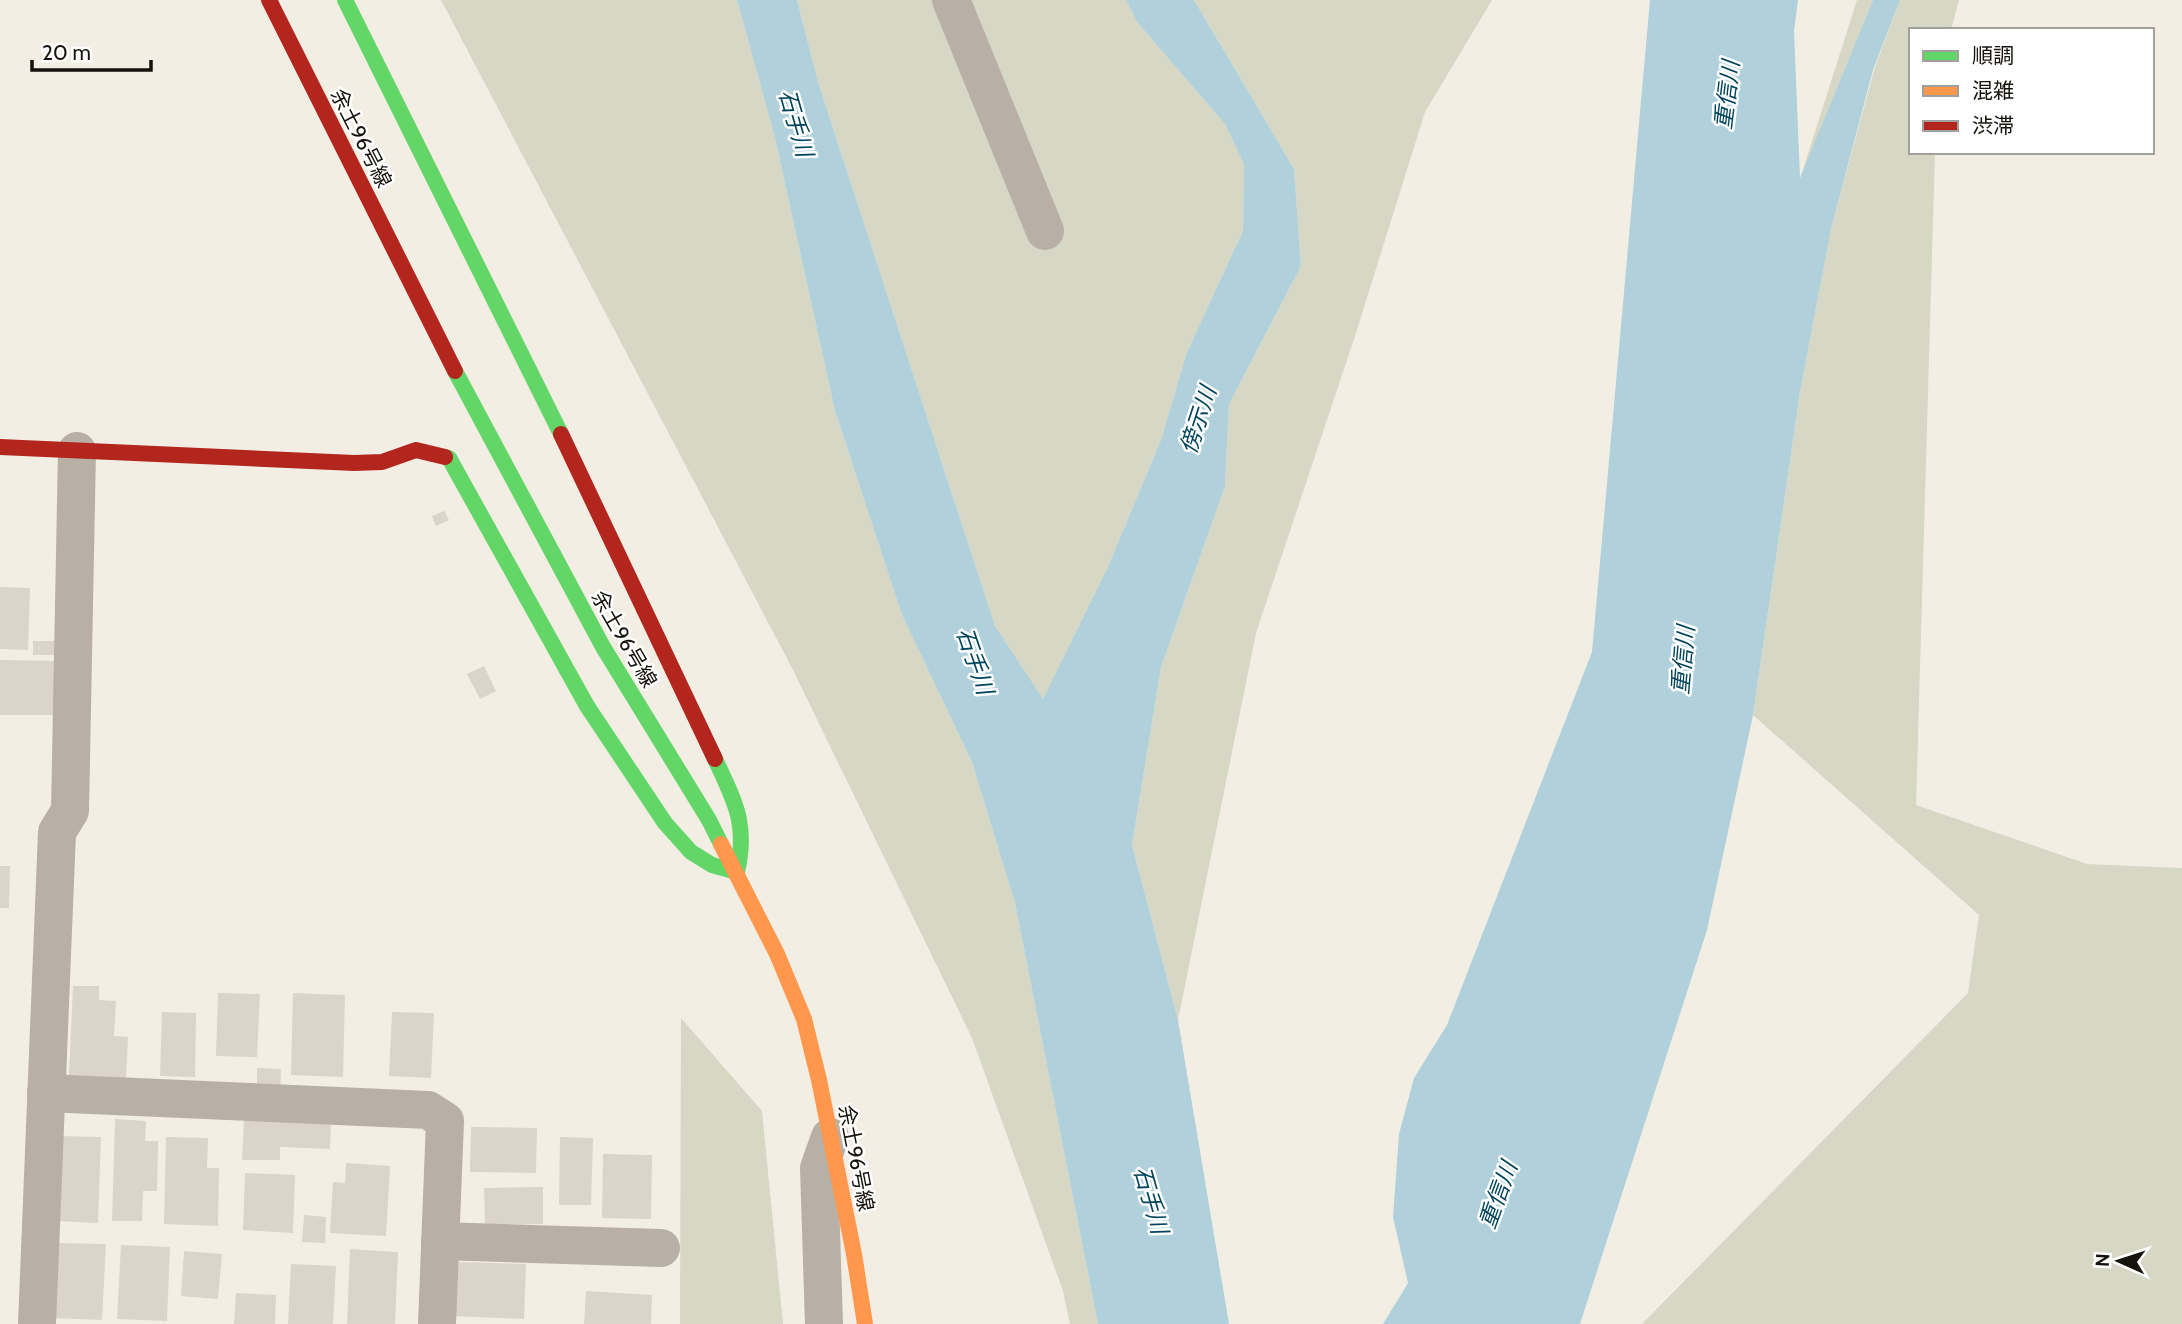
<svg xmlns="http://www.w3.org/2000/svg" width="2182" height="1324" font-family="Cabin,'Noto Sans JP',sans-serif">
	<rect width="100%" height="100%" fill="#f3eee4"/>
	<g fill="#d6d7c4">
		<path d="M441,0H737L775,138L835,411L902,615L972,762L1015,903L1098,1324H1070L1063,1291L972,1038L792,668Z"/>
		<path d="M797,0H1126L1137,22L1225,124L1244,163L1243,231L1187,352L1161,440L1107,569L1043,700L995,626L818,82Z"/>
		<path d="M1194,0H1492L1425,112L1355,336L1256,633L1178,1020L1132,845L1161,667L1225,486L1229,404L1301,266L1294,169Z"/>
		<path d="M1857,0H1873L1800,179Z"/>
		<path d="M1900,0H1959L1951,30H1911V152H1935L1916,805L2087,864L2182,868V1324H1642L1968,993L1979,915L1753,715L1800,392L1831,229L1874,70Z"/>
		<path d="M681,1018L762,1111L783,1324H680Z"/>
	</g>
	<g fill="#b0d0dc">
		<path d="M737,0H797L818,82L995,626L1043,699L1107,569L1161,440L1187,352L1243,231L1244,164L1225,124L1137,22L1126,0H1194L1294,169L1301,266L1229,404L1225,486L1161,667L1132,845L1178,1020L1229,1324H1098L1015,903L972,762L902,615L835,411L775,138Z"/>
		<path d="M1650,0H1798L1794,31L1800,178L1873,0H1900L1873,70L1831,229L1800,392L1753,715L1707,930L1580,1324H1383L1408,1283L1393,1217L1399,1134L1414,1078L1447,1025L1592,652Z"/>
	</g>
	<g fill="#dbd4c8">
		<path d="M444,511L449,520L436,526L432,516Z"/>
		<path d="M0,587L30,588L28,650L0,649Z"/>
		<rect x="33" y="641" width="27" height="14"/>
		<path d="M0,660L61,661L60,715H0Z"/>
		<path d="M484,666L496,691L480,699L467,674Z"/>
		<path d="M0,866H10L9,908H0Z"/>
		<path d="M73,986H99V1000L116,1001L114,1036L128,1037L126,1078L69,1075Z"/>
		<path d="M218,993L260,994L257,1057L216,1056Z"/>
		<path d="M293,993L345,995L343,1077L291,1075Z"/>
		<path d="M162,1012L196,1013L195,1077L160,1076Z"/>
		<path d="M392,1012L434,1013L431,1078L389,1076Z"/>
		<path d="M257,1068L281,1069L280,1092H257Z"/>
		<path d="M115,1119L146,1121L145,1141H158L157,1191H143L142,1221H112Z"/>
		<path d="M244,1119L331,1122L330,1149L280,1147V1160H242Z"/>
		<path d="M471,1127L537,1128L536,1173L470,1172Z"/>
		<path d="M57,1136L101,1137L98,1223L55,1221Z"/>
		<path d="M166,1137L208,1138L207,1168H219L218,1226L164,1224Z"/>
		<path d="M560,1137L593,1138L591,1205H559Z"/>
		<path d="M603,1154L652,1155L651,1219L602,1218Z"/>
		<path d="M346,1163L390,1166L386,1236L330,1233L333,1182L345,1183Z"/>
		<path d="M245,1173L295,1175L293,1233L243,1230Z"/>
		<path d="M543,1187V1224L485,1225L484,1188Z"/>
		<path d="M304,1215L326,1217L325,1243L302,1242Z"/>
		<path d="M56,1243L106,1244L102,1320L53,1318Z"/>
		<path d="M121,1245L170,1247L167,1321L117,1319Z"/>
		<path d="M350,1249L398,1252L395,1324H347Z"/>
		<path d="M184,1251L222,1254L218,1299L181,1296Z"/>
		<path d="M453,1262L526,1264L524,1319L451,1316Z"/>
		<path d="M291,1264L336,1266L333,1324H288Z"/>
		<path d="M586,1291L652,1295L651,1324H584Z"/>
		<path d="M236,1293L276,1295L275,1324H234Z"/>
	</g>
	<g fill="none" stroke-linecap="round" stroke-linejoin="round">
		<g stroke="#b8afa5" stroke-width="38">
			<path d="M951,0L1045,231"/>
			<path d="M46,1093L428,1110L445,1121L437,1324"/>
			<path d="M440,1241L661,1248"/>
			<path d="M37,1324L57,832L70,811L77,451"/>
			<path d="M824,1324L819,1168L830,1137"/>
		</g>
		<g stroke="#63d668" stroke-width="16">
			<path d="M345,0L561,434"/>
			<path d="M455,371L603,647L709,820L721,844"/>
			<path d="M445,457L449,458L587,706L665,823L691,852L712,865L737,872C748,824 735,802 715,759"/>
		</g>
		<path stroke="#ff974d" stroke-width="16" d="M721,844L777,954L804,1019L819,1080L854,1254L865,1324"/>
		<g stroke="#b3261e" stroke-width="16">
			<path d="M269,0L455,371"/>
			<path d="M561,434L715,759"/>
			<path d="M0,447L354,463L382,462L416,450L445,457"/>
		</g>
	</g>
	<g text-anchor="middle" stroke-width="5" stroke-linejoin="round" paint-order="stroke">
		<g font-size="21" fill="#15120b" stroke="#fff">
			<text transform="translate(361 138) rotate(63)" y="7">余土96号線</text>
			<text transform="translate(624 639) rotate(60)" y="7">余土96号線</text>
			<text transform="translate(856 1158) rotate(79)" y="7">余土96号線</text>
		</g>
		<g font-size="23" font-style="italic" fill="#00455c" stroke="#fff">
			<text transform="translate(1727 95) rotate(-83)" y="8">重信川</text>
			<text transform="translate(796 123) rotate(74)" y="8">石手川</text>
			<text transform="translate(1198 420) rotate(-72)" y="8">傍示川</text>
			<text transform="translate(1683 660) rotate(-85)" y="8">重信川</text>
			<text transform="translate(975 661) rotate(71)" y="8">石手川</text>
			<text transform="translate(1498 1195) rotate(-70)" y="8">重信川</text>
			<text transform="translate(1151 1200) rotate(74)" y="8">石手川</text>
		</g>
	</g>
	<rect x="1909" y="28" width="245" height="126" fill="#ffffff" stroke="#a1a09d" stroke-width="2"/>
	<rect x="1923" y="51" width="35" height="10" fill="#63d668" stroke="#a1a09d" stroke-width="2"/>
	<text x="1972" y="63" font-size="21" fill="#15120b">順調</text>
	<rect x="1923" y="86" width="35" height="10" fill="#ff974d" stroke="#a1a09d" stroke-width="2"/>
	<text x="1972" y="98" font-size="21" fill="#15120b">混雑</text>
	<rect x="1923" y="121" width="35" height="10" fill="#b3261e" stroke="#a1a09d" stroke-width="2"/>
	<text x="1972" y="133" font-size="21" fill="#15120b">渋滞</text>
	<g transform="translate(2119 1261) rotate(273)" stroke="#ffffff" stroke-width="5" paint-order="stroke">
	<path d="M0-5L12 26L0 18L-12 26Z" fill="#15120b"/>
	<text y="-10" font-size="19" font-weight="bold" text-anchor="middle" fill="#15120b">N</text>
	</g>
	<path d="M32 60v10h119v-10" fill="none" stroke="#15120b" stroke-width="3.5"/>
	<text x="42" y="60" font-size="21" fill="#15120b" stroke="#ffffff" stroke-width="5" paint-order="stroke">20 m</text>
</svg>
